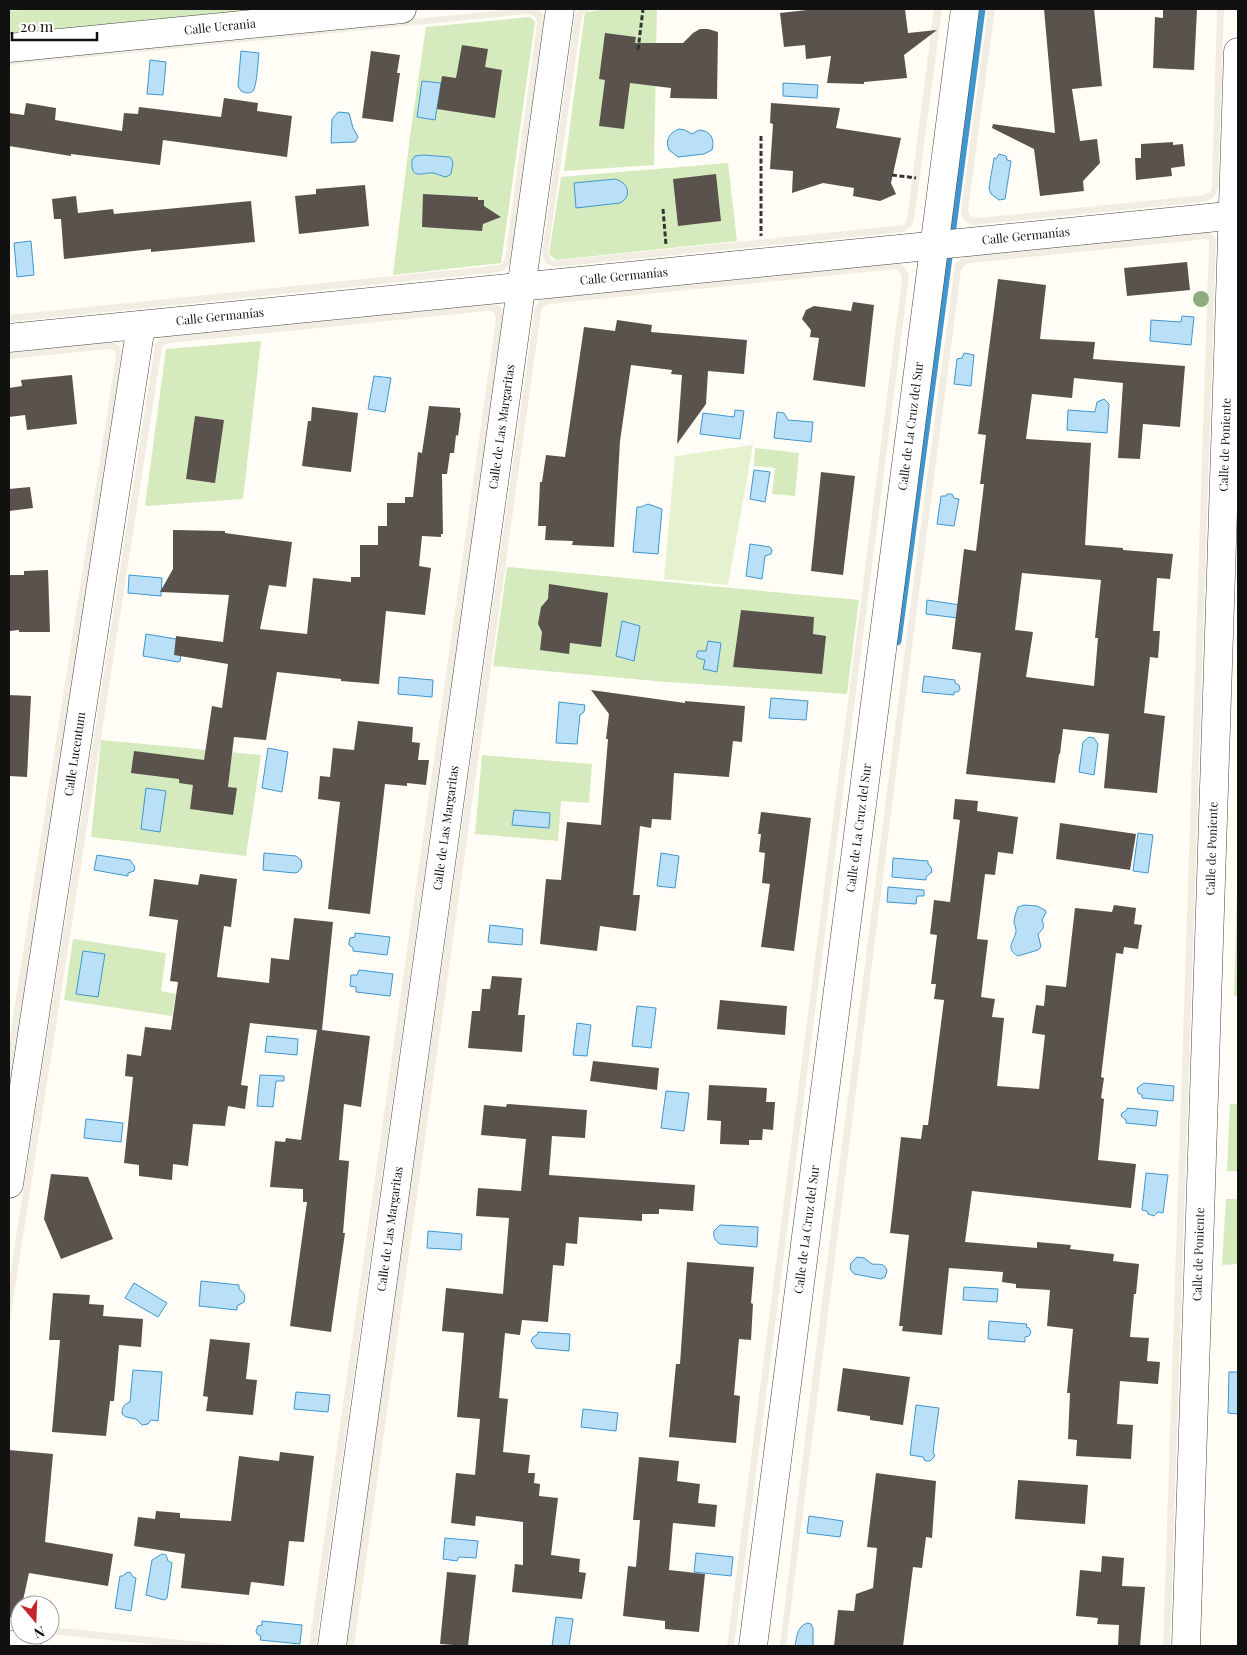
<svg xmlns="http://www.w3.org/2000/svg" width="1247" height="1655" font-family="'Playfair Display',serif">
	<rect width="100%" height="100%" fill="#fffdf5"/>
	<g fill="#d5ebbd">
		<path d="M34,9H291L9,37V11Z"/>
		<path d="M610,9H657L654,165L564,171L585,12Z"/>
		<path d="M530,17L535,22L501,263L393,275L410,136L426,27Z"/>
		<path d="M728,163L737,241L556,260L549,254L561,177Z"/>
		<path d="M261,341L243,499L145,506L166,349Z"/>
		<path d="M755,448L799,453L795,496L772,494L775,468L754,466Z"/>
		<path d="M507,567L859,600L847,694L667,682L493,666Z"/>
		<path d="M101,740L261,755L246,856L91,837Z"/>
		<path d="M482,755L592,764L589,803L561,801L558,841L475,834Z"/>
		<path d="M1237,892H1238V996L1234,995Z"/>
		<path d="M73,939L166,953L161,991L176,994L172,1016L64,1000Z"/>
		<path d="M1230,1104H1238V1171H1227Z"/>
		<path d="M1226,1199H1238V1264L1222,1265Z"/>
	</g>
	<path fill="#e6f2cf" d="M753,445L728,585L664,579L675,456Z"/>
	<g fill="#f1ede2">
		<path d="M514,9H539L544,17L510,263L506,269L499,272L9,322V315L501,265L505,259L537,23L536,18L532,15L527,14L9,65V59Z"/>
		<path d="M578,9H588L582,16L548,252L549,256L552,260H561L904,225L907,220L934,9H942L914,220L911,226L904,232L555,267L546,264L542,254L575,15Z"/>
		<path d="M988,9H995L968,210L970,216L979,218L1204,195L1210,192L1212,186L1217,9H1224L1218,187L1216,194L1211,199L1204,202L972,225L967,223L963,218L961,212Z"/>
		<path d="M1208,232L1215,237L1216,241L1170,1646H1163L1209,245V241L1206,239L971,263L965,265L961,270L910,663L786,1646H780L812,1381L918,547L955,265L960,259L969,255Z"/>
		<path d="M897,262L905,267L909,276L734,1646H727L902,280L901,274L896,269L548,304L543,307L541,311L354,1646H346L535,307L541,299L547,297Z"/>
		<path d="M494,304L501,307L503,314L316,1646H309L492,348L496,317L493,311H487L170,343L163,345L162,347L9,1326V1282L155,345L159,340L164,337Z"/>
		<path d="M111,342L119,345L123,356L9,1087V1043L116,356L115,351L109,349L9,359V353Z"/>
		<path d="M50,1627L182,1640L242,1646H169L50,1634Z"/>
	</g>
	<g fill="#b9e0f7" stroke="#3f96cf">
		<path d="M241,51L259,53C258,60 257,86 253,91C249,94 245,93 241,91L238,86Z"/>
		<path d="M150,60L166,62L163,95L147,94Z"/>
		<path d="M422,81L441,83L435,120L417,117Z"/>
		<path d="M783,83L818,85L817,98L783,96Z"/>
		<path d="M338,112L349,113L353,128L358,137L355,142L331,143L332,119Z"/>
		<path d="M679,129L685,130L692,134L699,130C711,131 715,139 712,150L704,154L678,157L669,150C665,140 669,133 679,129Z"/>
		<path d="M999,154L1006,156L1007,160L1011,161L1005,199L999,200L991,194L989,188L994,158L996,159Z"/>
		<path d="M423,155L450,157L453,162L451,174L446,177C441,176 434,172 429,173C416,175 411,176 412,160L415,156Z"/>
		<path d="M615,179C628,182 633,196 620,203L576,208L574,183Z"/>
		<path d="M31,241L34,275L17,277L14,243Z"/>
		<path d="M1182,316L1194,317L1191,345L1150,341L1151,320L1181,322Z"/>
		<path d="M964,353L974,355L971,386L954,384L957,359L962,358Z"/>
		<path d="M374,376L391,378L385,412L368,409Z"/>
		<path d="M1104,399L1109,404L1107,433L1067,430L1068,410L1095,412L1097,402Z"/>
		<path d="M735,410L744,411L740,439L700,434L703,413L734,417Z"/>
		<path d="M777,412L784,413L788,420L813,422L811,442L774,438Z"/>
		<path d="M754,470L770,472L765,502L750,499Z"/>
		<path d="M947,494H952L954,498L959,499L954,526L937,524L941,496H946Z"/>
		<path d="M648,504L662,509L658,554L633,552L637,507H641Z"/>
		<path d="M750,544L770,547L772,550L771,554L765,556L762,579L746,576Z"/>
		<path d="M129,575L162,578L161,596L128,593Z"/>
		<path d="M927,600L960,605L958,618L926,614Z"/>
		<path d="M622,621L640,626L634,661L616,656Z"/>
		<path d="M146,634L176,639L181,654L180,661L178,662L143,656Z"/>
		<path d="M708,641L721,643L717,672L703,669L705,660L698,658L696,656L698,651H706Z"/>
		<path d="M924,676L955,680V683L959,685L960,689L958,692H954V695L922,692Z"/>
		<path d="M399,677L433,680L432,697L398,694Z"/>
		<path d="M771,698L808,701L806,720L769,718Z"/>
		<path d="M559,702L585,705L584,712L580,715L577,744L556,743Z"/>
		<path d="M1089,737L1094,738L1098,744L1094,775L1079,772L1083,742Z"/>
		<path d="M268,748L288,752L282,792L262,788Z"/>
		<path d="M146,788L166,791L160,832L141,829Z"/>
		<path d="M514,810L550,813L549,828L512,825Z"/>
		<path d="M1138,833L1153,835L1148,873L1133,871Z"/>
		<path d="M264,853L296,856L301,860L302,867L298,872L295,873L263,870Z"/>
		<path d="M661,853L679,856L675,888L657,886Z"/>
		<path d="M97,855L130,860L135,867L134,871L128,873V876L94,870Z"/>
		<path d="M893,858L928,861V864L931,867L932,872L926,877V880L892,877Z"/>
		<path d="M888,887L924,890V896H917L916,904L887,902Z"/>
		<path d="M1024,905L1037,906L1045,910L1046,913L1042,920C1045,927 1043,930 1038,934L1041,947L1038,950L1018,956C1004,948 1015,941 1016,931C1016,930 1015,924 1014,923C1014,918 1016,912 1018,907Z"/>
		<path d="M490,925L523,929L522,945L488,942Z"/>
		<path d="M355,933L390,937L387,955L353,951V948L349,945V942L350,938L355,937Z"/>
		<path d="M83,951L105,954L98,997L76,994Z"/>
		<path d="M359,970L393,974L390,996L356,992V987L350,986L351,975H357Z"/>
		<path d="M637,1006L656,1008L651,1048L632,1046Z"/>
		<path d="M577,1023L591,1025L587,1056L573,1055Z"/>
		<path d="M267,1036L298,1039L297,1055L265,1052Z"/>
		<path d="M260,1075L284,1076V1081H276L273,1107L257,1106Z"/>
		<path d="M1144,1083L1174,1086L1173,1101L1142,1098V1095L1138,1093L1137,1088Z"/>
		<path d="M666,1091L689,1093L684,1131L661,1128Z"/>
		<path d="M1127,1108L1158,1111L1156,1126L1126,1123V1120L1121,1116L1122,1113L1127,1110Z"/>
		<path d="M86,1119L123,1123L121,1142L84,1138Z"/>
		<path d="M1146,1173L1168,1175L1163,1213L1158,1212L1154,1216L1148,1214L1147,1211L1142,1210Z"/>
		<path d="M720,1225L758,1227L757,1247L720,1244C715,1241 713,1237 714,1231Z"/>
		<path d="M428,1231L462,1234L461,1250L427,1248Z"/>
		<path d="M857,1257L864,1258L872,1264C879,1265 885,1262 887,1271L885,1277L881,1279L854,1274L850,1269L851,1263Z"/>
		<path d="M201,1281L239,1285V1289C244,1292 246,1296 244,1302L237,1306V1310L199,1306Z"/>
		<path d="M134,1283L167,1303L158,1317L125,1298Z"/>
		<path d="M964,1287L998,1289L997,1302L963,1300Z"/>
		<path d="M989,1321L1027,1324L1026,1327L1029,1328L1031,1332L1029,1336L1025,1337V1342L988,1339Z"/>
		<path d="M538,1332L570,1334L569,1351L536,1348L531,1341L533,1337L537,1335Z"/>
		<path d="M133,1370L162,1372L158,1421L151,1420L148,1424L142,1425L136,1419L126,1417L122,1414C122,1407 124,1404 130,1402Z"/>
		<path d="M1229,1372H1238V1414L1228,1413Z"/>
		<path d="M296,1392L330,1395L328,1412L294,1409Z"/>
		<path d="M916,1405L939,1408L933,1452L935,1456L930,1461H925L923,1457L910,1455Z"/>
		<path d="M583,1409L618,1413L616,1431L581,1427Z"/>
		<path d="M809,1516L843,1521L840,1537L807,1533Z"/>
		<path d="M445,1538L478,1541L476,1558L459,1557L457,1561L443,1559Z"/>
		<path d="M696,1553L733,1557L731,1576L694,1572Z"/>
		<path d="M162,1554L166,1555L168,1561L172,1563L167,1598L164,1600L146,1595L152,1560Z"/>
		<path d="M130,1572L133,1577L136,1578L131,1611L115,1608L120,1576H123L126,1573Z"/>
		<path d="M556,1617L573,1619L569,1646H552Z"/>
		<path d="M262,1621L302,1625L300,1644L260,1640L261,1636L257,1634L256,1631L258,1626L262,1625Z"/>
		<path d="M807,1623L811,1624L813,1628V1646H795C797,1636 797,1627 807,1623Z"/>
	</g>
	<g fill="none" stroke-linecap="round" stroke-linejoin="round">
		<path stroke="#3f96cf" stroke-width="9" d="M897,641L981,9"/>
	</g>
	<g fill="#5a524d" fill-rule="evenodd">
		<path d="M816,9H905L908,33L937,30L904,55L907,78L864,82V84L827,83L831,56L806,59L805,45L784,47L780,13Z"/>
		<path d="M1044,9H1094L1102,86L1072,89L1080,141L1097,139L1100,163L1083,181L1084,191L1040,196L1034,149L992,128L993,124L1055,133Z"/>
		<path d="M1163,9H1197L1194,70L1153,68L1155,17L1163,18Z"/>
		<path d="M700,29H708L718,32L717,99L670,98L671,88L630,83L624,129L599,126L605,80L599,79L605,33L636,37L635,43H683L693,33Z"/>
		<path d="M462,45L488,49L485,67L502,70L495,118L437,109L442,76L456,78Z"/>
		<path d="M371,51L400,55L397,73H400L393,122L362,118Z"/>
		<path d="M224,98L258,103L257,111L292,116L287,157L163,140L160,165L71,154V156L9,146V113L24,115L26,103L56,108L55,120L122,131L124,113L138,114L139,107L221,117Z"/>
		<path d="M771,103L840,108L836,128L901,138L891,183L896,194L880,201L853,196L854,188L823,183L792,193L793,171L770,169L773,124L770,123Z"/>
		<path d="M1173,142V145L1183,144L1185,166L1171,168L1172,176L1136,180L1135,158H1141V144Z"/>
		<path d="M716,174L721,221L678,226L673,179Z"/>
		<path d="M365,185L369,226L299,234L295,196L316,194V189Z"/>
		<path d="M423,194L478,197V200H484V206L501,217L483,224L482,231L422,227Z"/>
		<path d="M76,196L78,213L113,209L114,214L251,201L255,242L151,252V249L64,259L61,219H54L52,199Z"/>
		<path d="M1187,262L1190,290L1127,296L1124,268Z"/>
		<path d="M998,279L1046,285L1040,339L1095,342L1093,359L1185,366L1180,427L1143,424L1140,459L1118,458L1123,383L1074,378L1072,398L1032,394L1026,439L1091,443L1085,545L1123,548V550L1173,554L1170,579L1157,578L1153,631H1160L1158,658L1150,657L1144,713L1165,716L1157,793L1104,788L1109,734L1063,729L1060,754H1059L1055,783L966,774L981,653L952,649L964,549L976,551L984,484H980L986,435L978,434ZM1022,573L1101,580L1095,638H1098L1094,686L1026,677L1033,632L1015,630Z"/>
		<path d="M853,302L874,305L865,387L813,380L819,338L810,337L811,330L802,319L806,310L814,306L851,311Z"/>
		<path d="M617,320L652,325L651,332L747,340L744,374L708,371L706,404L677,444L682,375L671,374L672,370L631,365L620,441L614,547L572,545L573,541L545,540L546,526H538L540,482H542L546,455L565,457L584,327L615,331Z"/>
		<path d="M72,375L77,424L27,430L25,415L9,417V388L22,386L21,380Z"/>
		<path d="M429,406L460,408V413H461L458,436L456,435L454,453H450L447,474H442L443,534H441V537L422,536L419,566L431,568L425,615L386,611L379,684L341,681V679L277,672L266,740L234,737L228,787L237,788L233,815L190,809L193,785L179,783V779L131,773L134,751L204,760L212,706L222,708L228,664L174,655L176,636L223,642L229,595L160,592L173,569V530L225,531V533L292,542L286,587L269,585L260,629L307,634L313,578L351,582V577H360V545H378V526H387V503H405V497H413L418,452L422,453Z"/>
		<path d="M312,407L358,413L351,472L302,466L308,421H311Z"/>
		<path d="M195,416L224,420L215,483L186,479Z"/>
		<path d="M821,472L855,476L843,575L811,571Z"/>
		<path d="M30,487L33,508L9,511V489Z"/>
		<path d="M48,570L50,632H19V630L10,631L9,575H24V571Z"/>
		<path d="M549,584L608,593L601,647L570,643L569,654L540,650L542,632L538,624L541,607L548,599Z"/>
		<path d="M741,610L814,617L813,634L826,636L822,674L733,667Z"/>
		<path d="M591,690L685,703V701L745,706L742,742L733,741L729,777L674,773L671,820L652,819L651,828L640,826L633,895H640L636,931L600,926L597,951L540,944L546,879L561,880L567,822L601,825L608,739H606L609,714Z"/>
		<path d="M9,695L31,696L27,777L9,776Z"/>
		<path d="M358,721L413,727L412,742L420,743L418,760H429L426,785L407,783V786L385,784L370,914L328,909L340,802L318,799L320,776L330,777L333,748L354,750Z"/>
		<path d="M955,799L978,801L977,811L1018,817L1013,854L998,852L995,875L985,874L977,939L988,940L981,997L995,999L992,1017L1004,1018L997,1086L1039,1089L1045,1035L1032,1033L1036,1005L1044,1006L1046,985L1066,987L1075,908L1112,912L1114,905L1136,908L1134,924L1142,925L1138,949L1124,947L1123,954L1116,953L1101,1077L1104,1078L1101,1098L1104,1099L1098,1160L1136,1164L1131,1208L972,1191L965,1242L1037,1248V1242L1071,1245L1070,1249L1114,1254L1113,1261L1139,1264L1136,1294H1134L1130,1337L1149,1338L1147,1361L1160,1362L1158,1384L1120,1381L1117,1424L1133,1425L1131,1459L1076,1456L1077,1440L1068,1439L1070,1393H1067L1073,1329L1047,1326L1050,1290L1016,1288V1284L1002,1282L1003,1272L949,1268L942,1335L902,1331L903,1326H899L909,1235L890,1233L901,1137L921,1139L923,1125H928L944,1000L934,999L936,984H931L937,935L930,934L934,900L950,902L960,820L953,819Z"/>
		<path d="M761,812L811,818L794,951L761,947L770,884L762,883L765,853L759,852L761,834H758Z"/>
		<path d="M1060,823L1136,834L1130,870L1056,859Z"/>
		<path d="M200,874L237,879L231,927L224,926L217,977L269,983L271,958L289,960L294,918L333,922L322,1030L370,1036L361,1107L344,1104L339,1160L349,1161L343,1233H345L331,1332L290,1326L307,1202H303V1189L270,1187L275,1141L285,1142L286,1138L301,1140L317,1030L250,1023L241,1085L248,1086L245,1109L228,1106L225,1126L193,1124L188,1166L173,1164L172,1180L139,1176V1165L124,1163L133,1077L125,1076L127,1054L141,1056L145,1027L171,1030L178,982L170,981L178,920L149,916L154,879L198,885Z"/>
		<path d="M492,976L522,978L518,1015H525L522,1052L468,1048L472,1011H480L482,989H490Z"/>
		<path d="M720,1000L787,1006L785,1035L717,1029Z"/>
		<path d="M593,1061L659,1068L657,1090L590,1081Z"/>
		<path d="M709,1085L767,1088L766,1102H775L773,1130L763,1129L762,1140H749V1145L720,1144L721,1121L707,1120Z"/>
		<path d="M507,1104L587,1110L585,1138L552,1136L549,1175L695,1185L693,1211L659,1209V1214H642V1221L579,1217L577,1244L566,1243L564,1266L553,1265L548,1322L522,1320L520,1335L505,1333L499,1398L508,1399L503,1452L530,1455L528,1473H535L534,1483L540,1484L539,1496L558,1498L551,1555L580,1559L579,1572L586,1573L582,1599L512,1592L515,1564L523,1565V1522L476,1516L475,1526L451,1523L456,1473L475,1475L480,1419L457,1417L464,1333L442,1331L446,1288L503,1294L509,1218L476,1216L478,1188L521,1191L526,1139L481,1135L484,1105L506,1107Z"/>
		<path d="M51,1174L88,1177L113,1239L61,1259L44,1219Z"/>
		<path d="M687,1262L754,1267L751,1303L753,1304L751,1340L739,1339L734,1395L740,1396L736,1443L669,1437L676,1364H680Z"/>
		<path d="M53,1293L90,1295L89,1304L104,1305L103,1316L143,1319L141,1347L119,1345L114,1401H110L106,1436L52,1432L60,1340H49Z"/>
		<path d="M210,1339L250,1343L246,1379L257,1380L253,1415L206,1411L208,1397L203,1396Z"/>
		<path d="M843,1368L910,1377L903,1425L870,1420V1416L837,1411Z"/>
		<path d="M9,1450L53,1454L45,1542L113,1554L108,1586L29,1573L22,1605H20V1619L9,1617Z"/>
		<path d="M280,1452L314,1456L304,1542L289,1541L284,1586L251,1582L249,1595L181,1588L185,1554L134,1546L138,1517L155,1519L156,1511L180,1513V1518L231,1521L239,1456L279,1461Z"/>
		<path d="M639,1457L679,1461L677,1481L700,1484L698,1503L717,1505L715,1527L673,1523L669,1570L705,1574L699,1632L665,1629V1621L623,1616L628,1566L636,1567L640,1520H633Z"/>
		<path d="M876,1473L936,1481L932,1538L926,1537L922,1568L913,1567L903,1646H834L838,1610L854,1611L856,1594L873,1588L877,1548L867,1547Z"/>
		<path d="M1018,1480L1088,1485L1085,1524L1015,1519Z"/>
		<path d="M1102,1556L1124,1558L1122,1586L1145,1587L1140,1646H1118L1119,1625L1097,1624L1098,1618L1076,1616L1080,1570L1101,1572Z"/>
		<path d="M447,1572L476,1575L468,1646L440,1644Z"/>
	</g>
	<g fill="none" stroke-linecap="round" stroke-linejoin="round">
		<g stroke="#444" stroke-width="29">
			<g id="minor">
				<path id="s1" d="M9,48L402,9"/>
				<path id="s2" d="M9,338L1238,215"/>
				<path id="s3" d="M9,1184L141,325"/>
				<path d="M9,1645L27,1646"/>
				<path id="s4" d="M332,1646L560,9"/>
				<path id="s5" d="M753,1646L965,9"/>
				<path id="s6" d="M1186,1646L1238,52"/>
			</g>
		</g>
		<g stroke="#333" stroke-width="3" stroke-dasharray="5 2.5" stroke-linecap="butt">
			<path d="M638,50L643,9"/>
			<path d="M761,136V236"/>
			<path d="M892,175L916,178"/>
			<path d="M663,209L666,245"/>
		</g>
		<use href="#minor" stroke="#fff" stroke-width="28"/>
	</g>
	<circle fill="#8dad7f" cx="1201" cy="299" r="8"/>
	<g text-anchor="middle" stroke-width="5" stroke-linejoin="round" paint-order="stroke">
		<g font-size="12" fill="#111" stroke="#fff">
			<text dy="4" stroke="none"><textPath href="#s1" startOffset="212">Calle Ucrania</textPath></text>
			<text dy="4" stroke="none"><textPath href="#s2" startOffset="1022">Calle Germanías</textPath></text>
			<text dy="4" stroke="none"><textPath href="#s2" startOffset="618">Calle Germanías</textPath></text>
			<text dy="4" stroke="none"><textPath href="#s2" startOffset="212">Calle Germanías</textPath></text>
			<text dy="4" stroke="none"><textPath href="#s4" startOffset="1231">Calle de Las Margaritas</textPath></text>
			<text dy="4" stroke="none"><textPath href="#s5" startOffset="1230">Calle de La Cruz del Sur</textPath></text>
			<text dy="4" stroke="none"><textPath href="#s6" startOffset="1202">Calle de Poniente</textPath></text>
			<text dy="4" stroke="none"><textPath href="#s3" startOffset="435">Calle Lucentum</textPath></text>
			<text dy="4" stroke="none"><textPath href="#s4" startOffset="826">Calle de Las Margaritas</textPath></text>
			<text dy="4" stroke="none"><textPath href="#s5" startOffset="825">Calle de La Cruz del Sur</textPath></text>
			<text dy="4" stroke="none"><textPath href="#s6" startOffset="798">Calle de Poniente</textPath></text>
			<text dy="4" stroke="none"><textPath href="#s4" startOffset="421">Calle de Las Margaritas</textPath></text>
			<text dy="4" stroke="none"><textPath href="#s5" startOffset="420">Calle de La Cruz del Sur</textPath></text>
			<text dy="4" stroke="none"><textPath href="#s6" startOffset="392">Calle de Poniente</textPath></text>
		</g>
	</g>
	<rect width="1247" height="1655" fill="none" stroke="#111111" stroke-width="20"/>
	<g transform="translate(35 1620) rotate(161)"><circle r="24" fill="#ffffff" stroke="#a0a0a0"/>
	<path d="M0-4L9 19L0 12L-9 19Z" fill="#c4262e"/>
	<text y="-8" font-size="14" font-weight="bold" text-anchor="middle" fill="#111111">N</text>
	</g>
	<path d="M12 32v8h85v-8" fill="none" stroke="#111111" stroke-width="2.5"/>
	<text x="20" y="32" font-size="15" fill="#111111" stroke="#ffffff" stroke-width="4" paint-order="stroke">20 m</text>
</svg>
